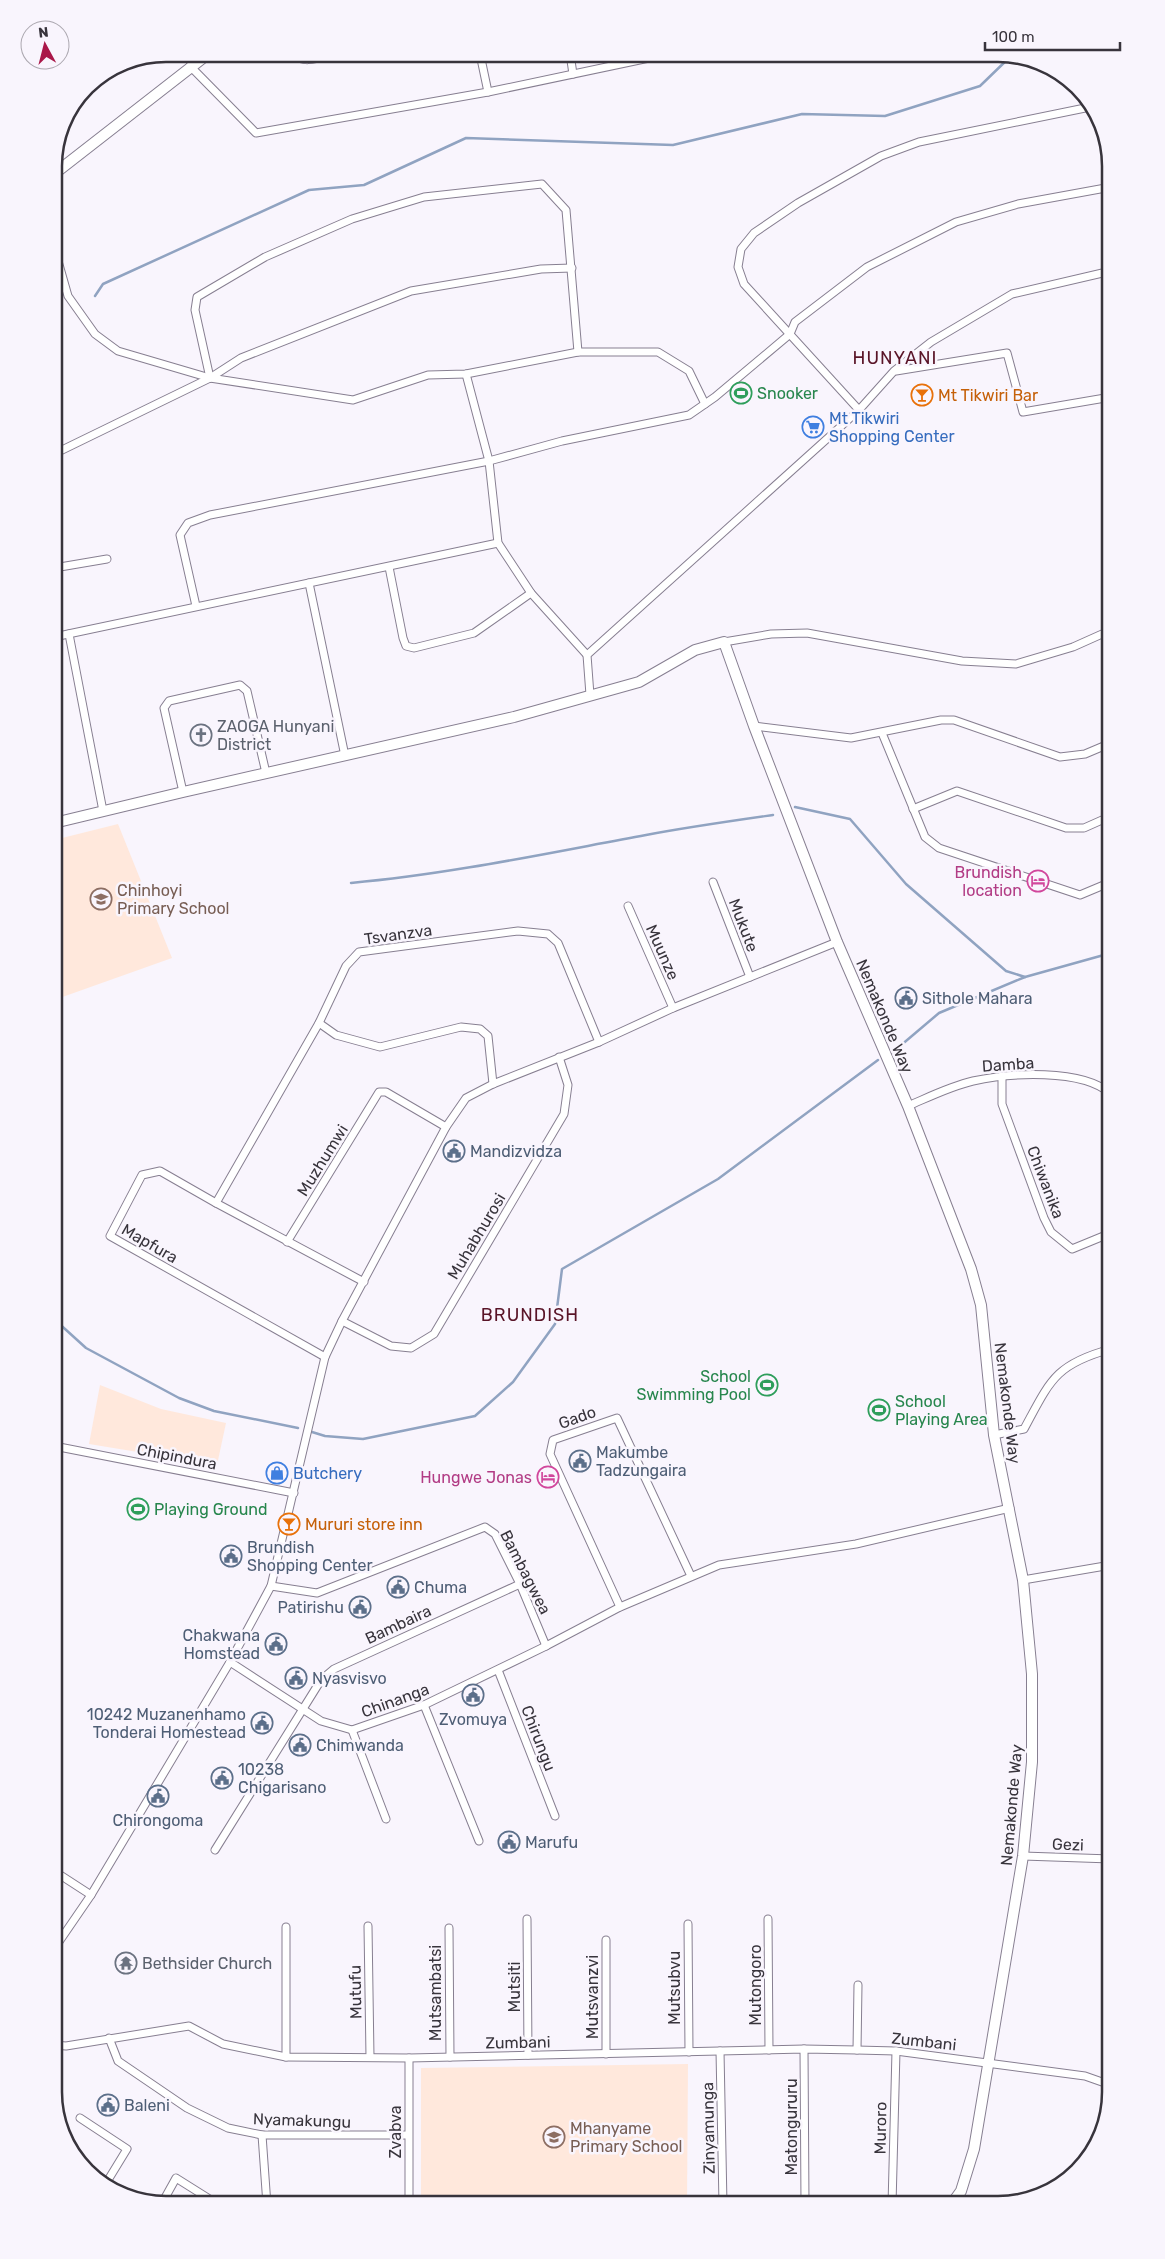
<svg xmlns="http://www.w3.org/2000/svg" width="1165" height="2259" font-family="Rubik,sans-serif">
	<rect width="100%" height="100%" fill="#f9f5fd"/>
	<g fill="#ffe8dc">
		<path d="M118,824L172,958L54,1000V840Z"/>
		<path d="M100,1385L161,1409L226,1423L217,1465L89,1444Z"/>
		<path d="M688,2064L687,2205H421V2068Z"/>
	</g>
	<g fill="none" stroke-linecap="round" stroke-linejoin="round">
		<g stroke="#90a3c1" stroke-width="2.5">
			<path d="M95,296L103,284L309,190L364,185L466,138L673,145L802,114L885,116L980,86L1011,56"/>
			<path d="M54,327L60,316"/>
			<path d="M795,807L850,819L906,884L1006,971L1025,977"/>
			<path d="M351,883C450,874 548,853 646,835C688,827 731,821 773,815"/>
			<path d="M893,1052L939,1013L1025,977L1111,953"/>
			<path d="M54,1319L86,1348L179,1398L214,1411L298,1428"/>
			<path d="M312,1432L325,1436L363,1439L475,1416L513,1382L555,1324L562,1269L718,1179L878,1060"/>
		</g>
		<g stroke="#877f91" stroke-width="9">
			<g id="street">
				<path d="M288,54C304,62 312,61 329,54"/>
				<path d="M480,54L488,92"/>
				<path d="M570,54L573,74"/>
				<path d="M190,66L256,133L488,92L668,54"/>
				<path d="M54,247L68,296L95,334L118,351L210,378L353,400L428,375L466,374L578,352H658L689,371L705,404"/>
				<path d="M896,371L1007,353L1023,412L1111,397"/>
				<path d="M466,374L489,461L498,543L531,593L587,655"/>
				<path d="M210,378L195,310L197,297L265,257L352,219L424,197L542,184L566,210L578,352"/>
				<path d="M859,410L894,371L931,342L1012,294L1111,271"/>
				<path d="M54,457L60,451L210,378L241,358L411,291L541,269L572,268"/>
				<path d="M389,567L403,638L406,646L414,648L474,633L531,593"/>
				<path d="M54,568L107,559"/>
				<path d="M309,583L345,756"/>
				<path d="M196,606L180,535L188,523L210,515L489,461L562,441L689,415L715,397L790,334L795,322L867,267L956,222L1018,204L1111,187"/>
				<path d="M69,634L103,811"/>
				<path d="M54,637L498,543"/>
				<path d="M724,642L771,634L807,633L962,661L1016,664L1073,647L1111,630"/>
				<path d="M590,695L587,655L859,410L744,284L738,267L741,249L754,233L798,203L881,156L919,142L1090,107"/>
				<path d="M754,726L851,738L941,720H954L1060,757L1085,754L1111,743"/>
				<path d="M882,733L925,837L939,848L1080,895L1111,882"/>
				<path d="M183,792L164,708L169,701L240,685L247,691L266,773"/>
				<path d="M913,809L957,791L1066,828H1084L1111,816"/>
				<path d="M713,882L750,977"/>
				<path d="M628,906L673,1008"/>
				<path d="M319,1023L336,1035L380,1047L461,1027L480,1029L488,1036L493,1084"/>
				<path d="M1002,1076V1104L1044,1218L1051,1232L1072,1249L1111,1233"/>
				<path d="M908,1106C929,1097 951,1086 973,1081C1009,1073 1082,1068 1111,1094"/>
				<path d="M216,1203L319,1023L346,966L359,952L518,931L548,934L558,943L599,1042"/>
				<path d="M287,1242L379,1092H386L446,1127"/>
				<path d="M342,1321L391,1346L411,1348L434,1334L564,1114L568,1085L559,1057"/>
				<path d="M325,1357L110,1236L142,1175L160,1171L216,1203L364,1282"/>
				<path d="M994,1435L1024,1429C1050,1381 1055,1364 1111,1349"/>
				<path d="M54,1446L294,1493"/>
				<path d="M1108,1567L1111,1602"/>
				<path d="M1023,1580L1111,1565"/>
				<path d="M271,1586L317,1593L485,1527L495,1534L520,1584L546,1646"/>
				<path d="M620,1607L550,1454L553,1440L617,1418L691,1576"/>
				<path d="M230,1662L321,1721L352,1730L424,1705L546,1646L620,1607L719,1565L856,1544L1010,1508"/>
				<path d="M498,1670L555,1816"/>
				<path d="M424,1705L479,1841"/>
				<path d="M352,1730L386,1819"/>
				<path d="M215,1850L321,1680L334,1669L520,1584"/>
				<path d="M1023,1856L1111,1859"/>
				<path d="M54,1871L91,1895"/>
				<path d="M527,1919L528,2055"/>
				<path d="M768,1919L769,2050"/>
				<path d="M688,1924L689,2052"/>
				<path d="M368,1926L370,2057"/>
				<path d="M449,1928L450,2057"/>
				<path d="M606,1940V2054"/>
				<path d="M54,1949L91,1895L230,1662L271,1586L325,1357L342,1321L446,1127L466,1098L493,1084L599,1042L673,1008L837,942"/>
				<path d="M109,2038L118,2061L187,2108L228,2128L262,2135H408"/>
				<path d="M54,2045L66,2046L189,2026L223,2044L286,2057L409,2058L804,2049L857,2050L896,2051L1085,2076L1102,2082"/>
				<path d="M804,2049L805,2205"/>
				<path d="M857,2050L858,1985"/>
				<path d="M720,2051L723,2205"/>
				<path d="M286,2057V1927"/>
				<path d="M409,2058V2205"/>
				<path d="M80,2118L127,2149L105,2185"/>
				<path d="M262,2135L267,2205"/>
				<path d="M161,2205L176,2178L219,2205"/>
				<path d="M892,2205L896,2051"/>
			</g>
		</g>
		<g stroke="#877f91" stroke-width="12">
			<g id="secondary">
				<path d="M54,174L208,54"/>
				<path d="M54,823L183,792L514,717L639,682L695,650L724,642L754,726L837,942L908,1106L971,1269L981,1305L994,1435L1023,1580L1032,1674V1762L1023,1856L974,2149L961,2191L951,2205"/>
			</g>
		</g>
		<use href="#street" stroke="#fff" stroke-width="7"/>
		<use href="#secondary" stroke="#fff" stroke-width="10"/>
	</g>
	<defs>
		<g id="stadium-ring" transform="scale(1.125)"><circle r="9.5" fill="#f9f5fd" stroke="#2e9e5b" stroke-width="1.5"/><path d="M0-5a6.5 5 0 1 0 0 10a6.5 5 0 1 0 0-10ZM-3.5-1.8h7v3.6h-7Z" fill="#2e9e5b"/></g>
		<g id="bar-ring" transform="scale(1.125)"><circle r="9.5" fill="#f9f5fd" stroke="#e8710a" stroke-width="1.5"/><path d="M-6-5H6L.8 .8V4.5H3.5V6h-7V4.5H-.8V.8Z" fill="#e8710a"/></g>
		<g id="supermarket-ring" transform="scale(1.125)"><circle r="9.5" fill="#f9f5fd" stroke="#3f7fe0" stroke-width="1.5"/><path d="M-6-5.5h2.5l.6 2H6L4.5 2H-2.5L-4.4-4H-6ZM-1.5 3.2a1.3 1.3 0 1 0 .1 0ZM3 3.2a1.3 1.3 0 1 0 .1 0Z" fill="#3f7fe0"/></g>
		<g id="church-ring" transform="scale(1.125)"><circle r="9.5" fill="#f9f5fd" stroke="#6b7280" stroke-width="1.5"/><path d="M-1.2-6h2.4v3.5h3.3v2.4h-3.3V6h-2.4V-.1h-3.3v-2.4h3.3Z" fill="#6b7280"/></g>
		<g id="hotel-ring" transform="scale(1.125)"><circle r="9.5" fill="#f9f5fd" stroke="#d1479c" stroke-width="1.5"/><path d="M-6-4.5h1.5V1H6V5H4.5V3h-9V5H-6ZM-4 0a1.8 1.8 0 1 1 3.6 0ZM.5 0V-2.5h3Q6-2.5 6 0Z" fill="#d1479c"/></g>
		<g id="school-ring" transform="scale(1.125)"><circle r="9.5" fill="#f9f5fd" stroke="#8d6e63" stroke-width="1.5"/><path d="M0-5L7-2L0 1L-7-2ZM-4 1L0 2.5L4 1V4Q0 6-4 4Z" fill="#8d6e63"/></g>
		<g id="civic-ring" transform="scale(1.125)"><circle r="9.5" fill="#f9f5fd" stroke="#5c6f8a" stroke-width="1.5"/><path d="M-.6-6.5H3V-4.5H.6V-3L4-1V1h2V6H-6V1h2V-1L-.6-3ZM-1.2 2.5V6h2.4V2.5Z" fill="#5c6f8a"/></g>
		<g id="shop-ring" transform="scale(1.125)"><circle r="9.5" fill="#f9f5fd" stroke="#3f7fe0" stroke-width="1.5"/><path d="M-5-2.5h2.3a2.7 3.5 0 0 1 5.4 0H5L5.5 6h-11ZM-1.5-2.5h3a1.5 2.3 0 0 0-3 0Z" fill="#3f7fe0"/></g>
		<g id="temple-ring" transform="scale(1.125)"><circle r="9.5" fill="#f9f5fd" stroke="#6b7280" stroke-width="1.5"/><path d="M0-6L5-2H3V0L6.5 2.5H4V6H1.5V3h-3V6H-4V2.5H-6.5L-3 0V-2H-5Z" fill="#6b7280"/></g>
	</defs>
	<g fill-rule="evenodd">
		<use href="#stadium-ring" x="741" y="393"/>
		<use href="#bar-ring" x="922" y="395"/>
		<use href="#supermarket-ring" x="813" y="427"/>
		<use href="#church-ring" x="201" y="735"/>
		<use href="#hotel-ring" x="1038" y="881"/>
		<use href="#school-ring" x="101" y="899"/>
		<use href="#civic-ring" x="906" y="998"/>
		<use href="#civic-ring" x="454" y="1151"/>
		<use href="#stadium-ring" x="767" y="1385"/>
		<use href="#stadium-ring" x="879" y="1410"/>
		<use href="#civic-ring" x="580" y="1461"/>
		<use href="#shop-ring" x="277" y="1473"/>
		<use href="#hotel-ring" x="548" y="1477"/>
		<use href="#stadium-ring" x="138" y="1509"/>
		<use href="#bar-ring" x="289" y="1524"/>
		<use href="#civic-ring" x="231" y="1556"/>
		<use href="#civic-ring" x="398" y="1587"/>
		<use href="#civic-ring" x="360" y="1607"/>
		<use href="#civic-ring" x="276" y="1644"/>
		<use href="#civic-ring" x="296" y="1678"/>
		<use href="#civic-ring" x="473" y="1695"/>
		<use href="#civic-ring" x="262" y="1723"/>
		<use href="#civic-ring" x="300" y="1745"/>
		<use href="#civic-ring" x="222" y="1778"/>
		<use href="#civic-ring" x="158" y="1796"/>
		<use href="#civic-ring" x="509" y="1842"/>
		<use href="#temple-ring" x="126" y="1963"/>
		<use href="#civic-ring" x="108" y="2105"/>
		<use href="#school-ring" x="554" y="2137"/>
	</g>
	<g text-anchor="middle" stroke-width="5" stroke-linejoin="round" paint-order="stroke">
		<g font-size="16" fill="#27864d" stroke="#f9f5fd" text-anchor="start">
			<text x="757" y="399">Snooker</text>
			<text x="751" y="1382" text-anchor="end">School<tspan x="751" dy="18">Swimming Pool</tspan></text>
			<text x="895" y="1407">School<tspan x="895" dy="18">Playing Area</tspan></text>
			<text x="154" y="1515">Playing Ground</text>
		</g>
		<g font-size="16" fill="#c56008" stroke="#f9f5fd" text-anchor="start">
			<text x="938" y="401">Mt Tikwiri Bar</text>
			<text x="305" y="1530">Mururi store inn</text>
		</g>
		<g font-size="16" fill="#366cbe" stroke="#f9f5fd" text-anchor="start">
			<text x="829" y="424">Mt Tikwiri<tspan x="829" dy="18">Shopping Center</tspan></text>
			<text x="293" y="1479">Butchery</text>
		</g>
		<g font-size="16" fill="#5b616d" stroke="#f9f5fd" text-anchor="start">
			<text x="217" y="732">ZAOGA Hunyani<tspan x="217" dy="18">District</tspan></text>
			<text x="142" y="1969">Bethsider Church</text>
		</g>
		<g font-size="16" fill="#b23c85" stroke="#f9f5fd" text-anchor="end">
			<text x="1022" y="878">Brundish<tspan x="1022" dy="18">location</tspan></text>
			<text x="532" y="1483">Hungwe Jonas</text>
		</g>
		<g font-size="16" fill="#785e54" stroke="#f9f5fd" text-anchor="start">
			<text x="117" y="896">Chinhoyi<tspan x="117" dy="18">Primary School</tspan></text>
			<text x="570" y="2134">Mhanyame<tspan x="570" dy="18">Primary School</tspan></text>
		</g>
		<g font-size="16" fill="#38343c" stroke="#f9f5fd">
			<text transform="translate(744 925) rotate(69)" y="6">Mukute</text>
			<text transform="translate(398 934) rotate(-8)" y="6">Tsvanzva</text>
			<text transform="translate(663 952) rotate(66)" y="6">Muunze</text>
			<text transform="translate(885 1016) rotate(67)" y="6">Nemakonde Way</text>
			<text transform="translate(1008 1064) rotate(-4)" y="6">Damba</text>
			<text transform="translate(322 1160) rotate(-58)" y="6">Muzhumwi</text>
			<text transform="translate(1046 1182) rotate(69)" y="6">Chiwanika</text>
			<text transform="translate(476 1236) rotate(-59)" y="6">Muhabhurosi</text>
			<text transform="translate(150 1243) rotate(30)" y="6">Mapfura</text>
			<text transform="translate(1008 1403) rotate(83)" y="6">Nemakonde Way</text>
			<text transform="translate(577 1417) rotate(-20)" y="6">Gado</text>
			<text transform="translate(177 1456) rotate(11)" y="6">Chipindura</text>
			<text transform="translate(526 1572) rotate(63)" y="6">Bambagwea</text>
			<text transform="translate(398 1624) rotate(-25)" y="6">Bambaira</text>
			<text transform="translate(395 1700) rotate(-20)" y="6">Chinanga</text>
			<text transform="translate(539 1738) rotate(69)" y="6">Chirungu</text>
			<text transform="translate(1011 1805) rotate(-85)" y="6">Nemakonde Way</text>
			<text transform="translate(1068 1844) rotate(2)" y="6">Gezi</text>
			<text transform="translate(755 1985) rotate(-90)" y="6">Mutongoro</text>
			<text transform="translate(514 1987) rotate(-90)" y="6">Mutsiti</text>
			<text transform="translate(674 1988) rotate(-90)" y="6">Mutsubvu</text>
			<text transform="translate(355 1992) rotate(-91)" y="6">Mutufu</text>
			<text transform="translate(435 1993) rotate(-90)" y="6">Mutsambatsi</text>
			<text transform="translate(592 1997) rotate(-90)" y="6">Mutsvanzvi</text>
			<text transform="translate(924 2041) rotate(6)" y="6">Zumbani</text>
			<text transform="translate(518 2042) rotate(-1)" y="6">Zumbani</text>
			<text transform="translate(302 2120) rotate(2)" y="6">Nyamakungu</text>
			<text transform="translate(791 2127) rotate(-90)" y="6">Matongururu</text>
			<text transform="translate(708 2128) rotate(-91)" y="6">Zinyamunga</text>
			<text transform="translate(880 2128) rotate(-89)" y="6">Muroro</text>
			<text transform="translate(395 2132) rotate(-90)" y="6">Zvabva</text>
		</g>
		<g font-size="16" fill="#4e5e75" stroke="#f9f5fd" text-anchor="start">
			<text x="922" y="1004">Sithole Mahara</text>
			<text x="470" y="1157">Mandizvidza</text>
			<text x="596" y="1458">Makumbe<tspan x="596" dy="18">Tadzungaira</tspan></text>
			<text x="247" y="1553">Brundish<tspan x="247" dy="18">Shopping Center</tspan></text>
			<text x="414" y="1593">Chuma</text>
			<text x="344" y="1613" text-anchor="end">Patirishu</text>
			<text x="260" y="1641" text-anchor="end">Chakwana<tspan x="260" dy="18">Homstead</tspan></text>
			<text x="312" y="1684">Nyasvisvo</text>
			<text x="246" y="1720" text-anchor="end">10242 Muzanenhamo<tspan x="246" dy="18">Tonderai Homestead</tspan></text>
			<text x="473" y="1725" text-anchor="middle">Zvomuya</text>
			<text x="316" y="1751">Chimwanda</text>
			<text x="238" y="1775">10238<tspan x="238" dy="18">Chigarisano</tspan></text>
			<text x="158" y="1826" text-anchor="middle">Chirongoma</text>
			<text x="525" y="1848">Marufu</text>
			<text x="124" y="2111">Baleni</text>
		</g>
		<g font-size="18" letter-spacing="1" fill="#591427" stroke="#f9f5fd">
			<text x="895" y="364">HUNYANI</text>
			<text x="530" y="1321">BRUNDISH</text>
		</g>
	</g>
	<path d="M0 0H1165V2259H0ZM166 62H998A104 104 0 0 1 1102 166V2092A104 104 0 0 1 998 2196H166A104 104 0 0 1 62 2092V166A104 104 0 0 1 166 62Z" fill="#f9f5fd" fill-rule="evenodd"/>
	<path fill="none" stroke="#38343c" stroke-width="2.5" d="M166 62H998A104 104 0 0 1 1102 166V2092A104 104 0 0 1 998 2196H166A104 104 0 0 1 62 2092V166A104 104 0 0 1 166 62Z"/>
	<g transform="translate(45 45) rotate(353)"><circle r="24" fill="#f9f5fd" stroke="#aca8b0"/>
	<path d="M0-4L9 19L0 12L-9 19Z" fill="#aa1749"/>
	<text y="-8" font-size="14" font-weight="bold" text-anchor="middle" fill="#38343c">N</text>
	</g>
	<path d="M985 42v8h135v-8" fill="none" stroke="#38343c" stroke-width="2.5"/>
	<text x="992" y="42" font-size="15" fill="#38343c" stroke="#f9f5fd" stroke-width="4" paint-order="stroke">100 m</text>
</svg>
